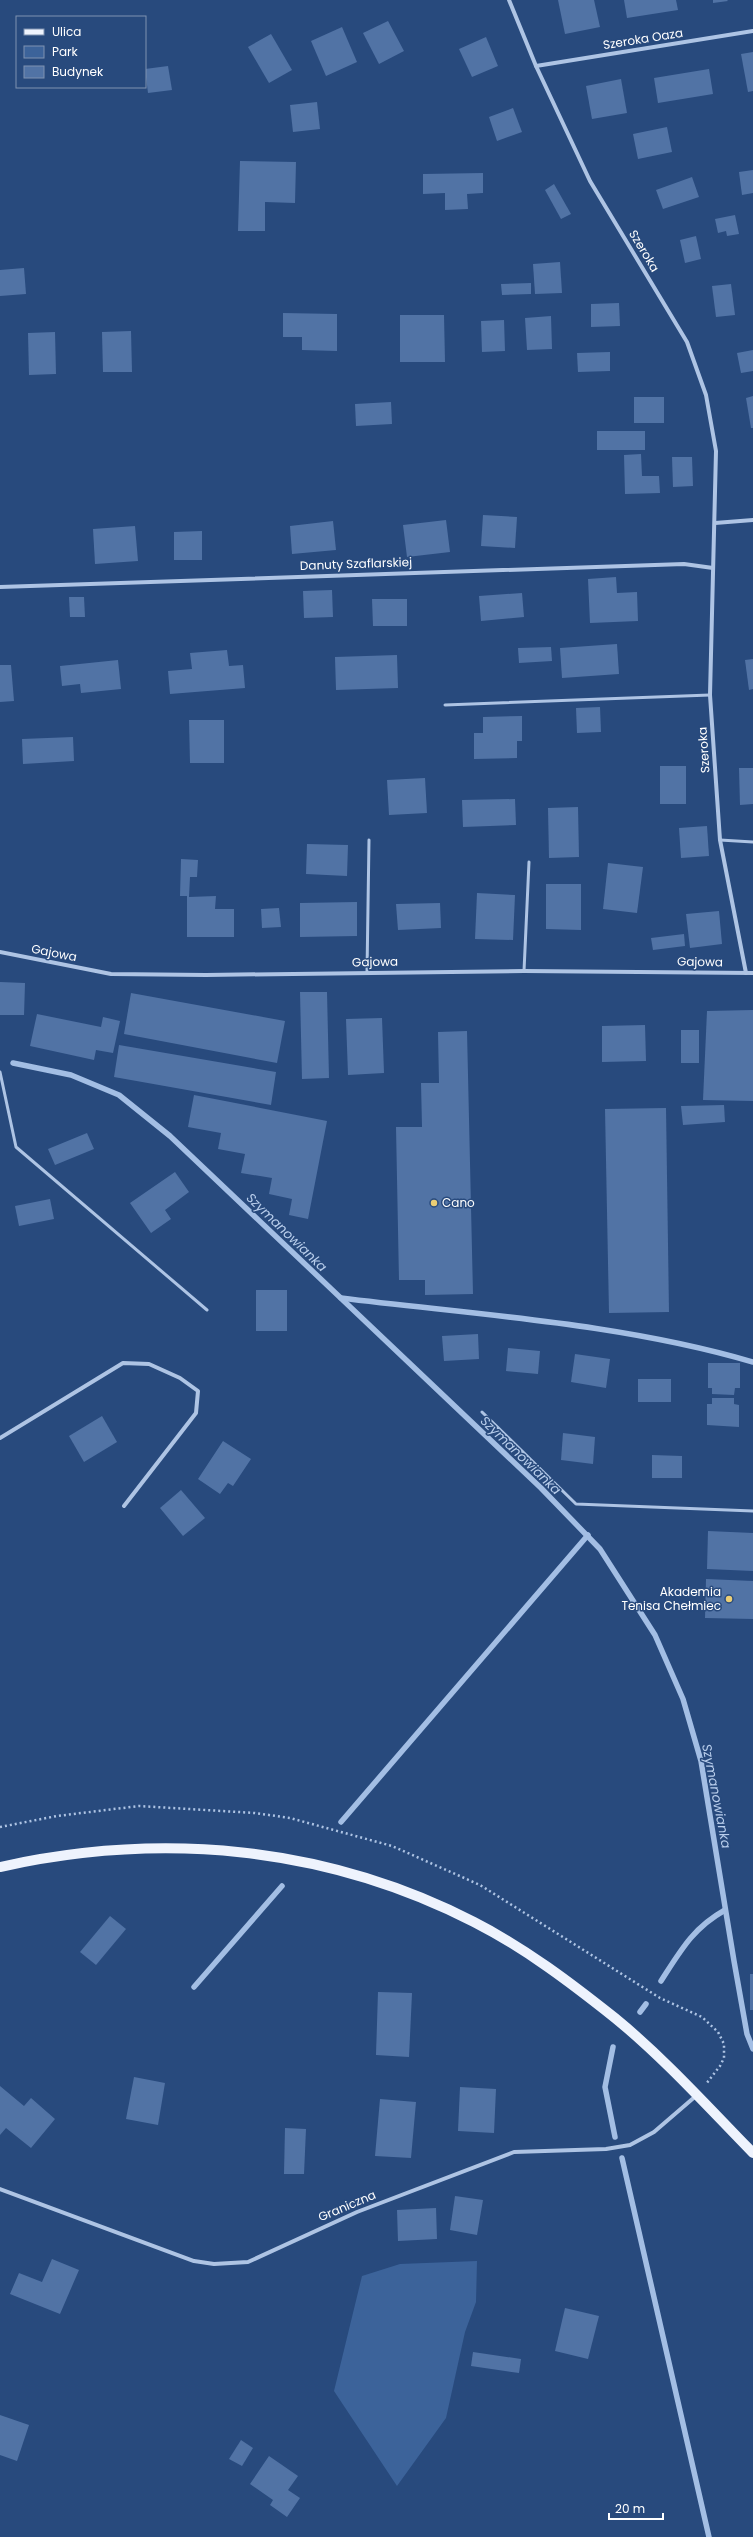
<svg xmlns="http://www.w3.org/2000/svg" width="753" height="2537" font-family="Poppins,sans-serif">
	<rect width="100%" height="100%" fill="#284a7d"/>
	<path fill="#3c639a" d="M477,2261L476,2302L465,2332L446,2418L397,2486L334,2391L362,2276L400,2264Z"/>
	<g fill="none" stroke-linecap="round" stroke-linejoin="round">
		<g stroke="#a3bee4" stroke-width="5.5">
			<path d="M13,1063L71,1075L119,1095L170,1136L541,1488L600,1549L655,1635L683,1699L701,1761L734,1961L747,2034L753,2049"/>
			<path d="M341,1298C478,1315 620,1323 753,1362"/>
			<path d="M341,1822L588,1535"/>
			<path d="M661,1981C681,1950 693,1928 725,1910"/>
			<path d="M194,1987L282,1886"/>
			<path d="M640,2012L646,2004"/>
			<path d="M613,2047L605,2087L615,2137"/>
			<path d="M622,2158L709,2537"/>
		</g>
	</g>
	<g fill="#5173a5">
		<path d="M558,0H594L600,27L565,34Z"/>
		<path d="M624,0H676L678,10L627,18Z"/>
		<path d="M713,0H727L728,1L713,3Z"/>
		<path d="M388,21L404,51L379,64L363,33Z"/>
		<path d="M342,27L357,62L326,76L311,41Z"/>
		<path d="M271,34L292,70L269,83L248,47Z"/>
		<path d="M486,37L498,66L472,77L459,49Z"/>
		<path d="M753,52V91L748,92L741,54Z"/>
		<path d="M168,66L172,90L148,93L145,69Z"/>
		<path d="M709,69L713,94L658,103L654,78Z"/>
		<path d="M621,79L627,113L592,119L586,86Z"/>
		<path d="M317,102L320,129L293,132L290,105Z"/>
		<path d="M513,108L522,132L497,141L489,117Z"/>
		<path d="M667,127L672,152L638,159L633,134Z"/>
		<path d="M240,161L296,162L295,203L265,202V231H238Z"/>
		<path d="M753,170V193L742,195L739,172Z"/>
		<path d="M483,173V193L467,194L468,209L445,210V193L423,194V174Z"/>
		<path d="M692,177L699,197L663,209L656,190Z"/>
		<path d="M554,184L571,214L561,219L545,190Z"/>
		<path d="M735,215L739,234L727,236L726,231L718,233L715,219Z"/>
		<path d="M696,236L701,259L685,263L680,240Z"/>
		<path d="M560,262L562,293L535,294L533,264Z"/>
		<path d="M24,268L26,294L0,296V270Z"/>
		<path d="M531,283V294L502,295L501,284Z"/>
		<path d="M731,284L735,315L716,317L712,286Z"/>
		<path d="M619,303L620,326L591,327V304Z"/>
		<path d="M283,313L337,314V351L302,350V337H283Z"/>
		<path d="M400,315H444L445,362H400Z"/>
		<path d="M551,316L552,349L527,350L525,318Z"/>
		<path d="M504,320L505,351L482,352L481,321Z"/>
		<path d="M131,331L132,372H103L102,332Z"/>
		<path d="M55,332L56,374L29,375L28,333Z"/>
		<path d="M753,350V371L741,373L737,353Z"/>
		<path d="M610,352V371L578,372L577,353Z"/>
		<path d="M753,396V428H751L746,398Z"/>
		<rect x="634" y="397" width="30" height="26"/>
		<path d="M391,402L392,424L356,426L355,404Z"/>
		<rect x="597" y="431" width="48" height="19"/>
		<path d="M641,454L642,476H659L660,493L625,494L624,455Z"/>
		<path d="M672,457H692L693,486L673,487Z"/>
		<path d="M483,515L517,517L515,548L481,546Z"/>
		<path d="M446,520L450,552L407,557L403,525Z"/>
		<path d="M333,521L336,550L292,554L290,526Z"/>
		<path d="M135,526L138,561L95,564L93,529Z"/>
		<path d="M202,531V560H174V532Z"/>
		<path d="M616,577L617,593L637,592L638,621L590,623L588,579Z"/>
		<path d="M332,590L333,617L304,618L303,591Z"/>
		<path d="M522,593L524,617L481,621L479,596Z"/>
		<path d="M69,597H84L85,617H70Z"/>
		<path d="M372,599H407V626H373Z"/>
		<path d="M617,644L619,674L562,678L560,648Z"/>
		<path d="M551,647L552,661L519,663L518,648Z"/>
		<path d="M227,650L229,666L243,665L245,688L170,694L168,671L192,669L190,653Z"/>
		<path d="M397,655L398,688L336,690L335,657Z"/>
		<path d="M753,659V689L749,690L745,660Z"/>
		<path d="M118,660L121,689L81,693L80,684L62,686L60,666Z"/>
		<path d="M0,665H11L14,701L0,702Z"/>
		<path d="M600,707L601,732L577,733L576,708Z"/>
		<path d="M522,716V741H517V758L474,759V733H483V717Z"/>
		<path d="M189,720H224V763H190Z"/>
		<path d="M73,737L74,761L23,764L22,739Z"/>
		<rect x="660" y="766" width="26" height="38"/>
		<path d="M739,768H753V804L740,805Z"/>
		<path d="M425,778L427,813L389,815L387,780Z"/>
		<path d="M515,799L516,825L463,827L462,800Z"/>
		<path d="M578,807L579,857L549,858L548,808Z"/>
		<path d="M707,826L709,856L681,858L679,828Z"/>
		<path d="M307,844L348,845L347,876L306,874Z"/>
		<path d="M181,859L198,860L197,877H190L189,897L216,896L215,909H234V937H187V896H180Z"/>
		<path d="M608,863L643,867L637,913L603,909Z"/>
		<path d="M546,884H581V930L546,929Z"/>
		<path d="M477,893L515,895L513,940L475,939Z"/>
		<path d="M357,902V936L300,937V903Z"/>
		<path d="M440,903L441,928L398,930L396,904Z"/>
		<path d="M279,908L281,927L262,928L261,909Z"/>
		<path d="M719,911L722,944L690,948L686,914Z"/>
		<path d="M684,934L685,946L653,950L651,938Z"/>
		<path d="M0,982L25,983L24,1015H0Z"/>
		<path d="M300,992H327L329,1078L302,1079Z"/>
		<path d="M131,993L285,1021L277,1063L124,1034Z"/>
		<path d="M753,1010V1101L703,1100L707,1011Z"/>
		<path d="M37,1014L101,1027L103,1017L120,1021L113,1053L96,1050L94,1060L30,1046Z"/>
		<path d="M382,1018L384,1073L348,1075L346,1019Z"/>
		<path d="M645,1025L646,1061L602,1062V1026Z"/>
		<rect x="681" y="1030" width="18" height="33"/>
		<path d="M467,1031L473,1294L425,1295V1280H399L396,1127H422L421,1083H439L438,1032Z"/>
		<path d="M119,1045L276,1072L271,1105L114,1077Z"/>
		<path d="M194,1095L327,1121L308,1219L289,1215L292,1199L269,1194L272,1178L241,1173L245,1154L218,1149L221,1133L188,1127Z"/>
		<path d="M724,1105L725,1122L683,1125L681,1106Z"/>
		<path d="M666,1108L669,1312L609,1313L605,1109Z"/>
		<path d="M87,1133L94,1149L55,1165L48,1149Z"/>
		<path d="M175,1172L189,1192L165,1210L171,1219L151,1233L130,1203Z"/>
		<path d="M50,1199L54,1219L19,1226L15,1206Z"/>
		<rect x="256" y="1290" width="31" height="41"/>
		<path d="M478,1334L479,1359L444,1361L442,1336Z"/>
		<path d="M508,1348L540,1351L538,1374L506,1371Z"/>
		<path d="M575,1354L610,1359L606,1388L571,1382Z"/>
		<path d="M708,1363H740V1388H735L734,1395L712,1394V1388H708Z"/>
		<rect x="638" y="1379" width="33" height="23"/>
		<path d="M712,1398H734V1404L739,1405V1427L707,1425V1404H712Z"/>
		<path d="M102,1416L117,1442L84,1462L69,1436Z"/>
		<path d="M563,1433L595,1437L593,1464L561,1460Z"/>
		<path d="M223,1441L251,1459L233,1486L228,1483L220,1494L198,1479Z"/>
		<path d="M652,1455L682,1456V1478H652Z"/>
		<path d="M181,1490L205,1518L183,1536L160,1508Z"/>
		<path d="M708,1531L753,1533V1571L707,1569Z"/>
		<path d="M706,1579L753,1581V1619L705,1618Z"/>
		<path d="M110,1916L126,1929L96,1965L80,1952Z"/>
		<rect x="750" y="1974" width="3" height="36"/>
		<path d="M378,1992L412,1993L409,2057L376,2055Z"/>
		<path d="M134,2077L165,2083L158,2125L126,2119Z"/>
		<path d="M0,2086L24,2106L31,2098L55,2119L31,2148L6,2128L0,2135Z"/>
		<path d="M460,2087L496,2089L494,2133L458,2131Z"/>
		<path d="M380,2099L416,2102L411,2158L375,2156Z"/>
		<path d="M285,2128L306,2129L304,2174H284Z"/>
		<path d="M455,2196L483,2200L477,2235L450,2230Z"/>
		<path d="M436,2208L437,2239L398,2241L397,2210Z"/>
		<path d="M52,2259L79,2270L60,2314L10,2294L19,2273L42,2282Z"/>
		<path d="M565,2308L599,2316L588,2359L555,2351Z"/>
		<path d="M473,2352L521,2359L519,2373L471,2366Z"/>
		<path d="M0,2415L29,2425L17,2461L0,2455Z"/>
		<path d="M241,2440L253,2448L242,2466L229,2459Z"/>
		<path d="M269,2456L298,2476L288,2490L300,2498L287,2517L270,2505L273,2500L250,2484Z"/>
	</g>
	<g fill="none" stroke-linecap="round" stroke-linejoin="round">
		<path stroke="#aec4e4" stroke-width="2.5" stroke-dasharray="2 3" stroke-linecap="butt" d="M0,1827L57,1816L139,1806L255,1813L290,1818L392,1846L480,1885L660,1998L702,2017L718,2032L724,2044V2058L720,2066L706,2084"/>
		<g stroke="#aec4e4" stroke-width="3">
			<path d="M445,705L710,695"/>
			<path d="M720,840L753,842"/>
			<path d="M524,971L529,862"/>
			<path d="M367,972L369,840"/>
			<path d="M0,1072L16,1147L207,1310"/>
			<path d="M482,1412L576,1504L753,1511"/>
		</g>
		<g stroke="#aec4e4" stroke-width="4">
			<path d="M509,0L536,66L590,181L687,342L706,395L716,451L710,695L720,840L746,973"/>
			<path d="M536,66L753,31"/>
			<path d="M715,523L753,520"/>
			<path d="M0,587L684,564L713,568"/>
			<path d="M0,952L111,974L206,975L524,971L753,973"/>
			<path d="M0,1438L123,1363L149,1364L180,1378L198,1391L196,1413L124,1506"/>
			<path d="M0,2189L194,2261L214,2264L248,2262L357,2212L514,2152L606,2149L630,2145L654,2132L697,2095"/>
		</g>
		<path stroke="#eef3fd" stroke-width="10" d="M0,1867C162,1831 326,1846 474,1922C525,1948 571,1983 615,2018C665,2059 708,2107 753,2153"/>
	</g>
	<g fill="#ebce75" stroke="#284a7d" stroke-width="1.5">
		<circle cx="434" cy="1203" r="4"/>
		<circle cx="729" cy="1599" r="4"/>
	</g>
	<g text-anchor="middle" stroke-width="3" stroke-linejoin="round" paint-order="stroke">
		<g font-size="12" fill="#fff" stroke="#284a7d">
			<text transform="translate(643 39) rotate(-9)" y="4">Szeroka Oaza</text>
			<text transform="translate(644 251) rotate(59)" y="4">Szeroka</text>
			<text transform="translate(356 564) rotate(-2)" y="4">Danuty Szaflarskiej</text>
			<text transform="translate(704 750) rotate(-94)" y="4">Szeroka</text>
			<text transform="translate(54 953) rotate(11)" y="4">Gajowa</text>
			<text transform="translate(375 962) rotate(-1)" y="4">Gajowa</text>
			<text transform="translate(700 962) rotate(1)" y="4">Gajowa</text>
			<text transform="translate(347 2206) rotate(-23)" y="4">Graniczna</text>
		</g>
		<g font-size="12" fill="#fff" stroke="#284a7d" text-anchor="start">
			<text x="442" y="1207">Cano</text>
			<text x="721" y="1596" text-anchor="end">Akademia<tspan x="721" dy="14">Tenisa Chełmiec</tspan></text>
		</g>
		<g font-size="13" font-style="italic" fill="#b9ceec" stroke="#284a7d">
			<text transform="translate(287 1232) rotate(44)" y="5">Szymanowianka</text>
			<text transform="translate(521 1455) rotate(44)" y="5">Szymanowianka</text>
			<text transform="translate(717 1796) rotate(79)" y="5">Szymanowianka</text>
		</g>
	</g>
	<rect x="16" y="16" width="130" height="72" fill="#284a7d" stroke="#7e92b1"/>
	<rect x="24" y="29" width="20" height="6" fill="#eef3fd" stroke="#7e92b1"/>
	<text x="52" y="36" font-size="12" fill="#ffffff">Ulica</text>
	<rect x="24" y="46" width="20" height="12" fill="#3c639a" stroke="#7e92b1"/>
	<text x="52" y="56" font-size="12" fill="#ffffff">Park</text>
	<rect x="24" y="66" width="20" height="12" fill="#5173a5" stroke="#7e92b1"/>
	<text x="52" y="76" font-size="12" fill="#ffffff">Budynek</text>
	<path d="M609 2513v6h54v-6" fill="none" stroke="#ffffff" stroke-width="2"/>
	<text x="615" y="2513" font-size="12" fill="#ffffff" stroke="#284a7d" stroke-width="3" paint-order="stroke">20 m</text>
</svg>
